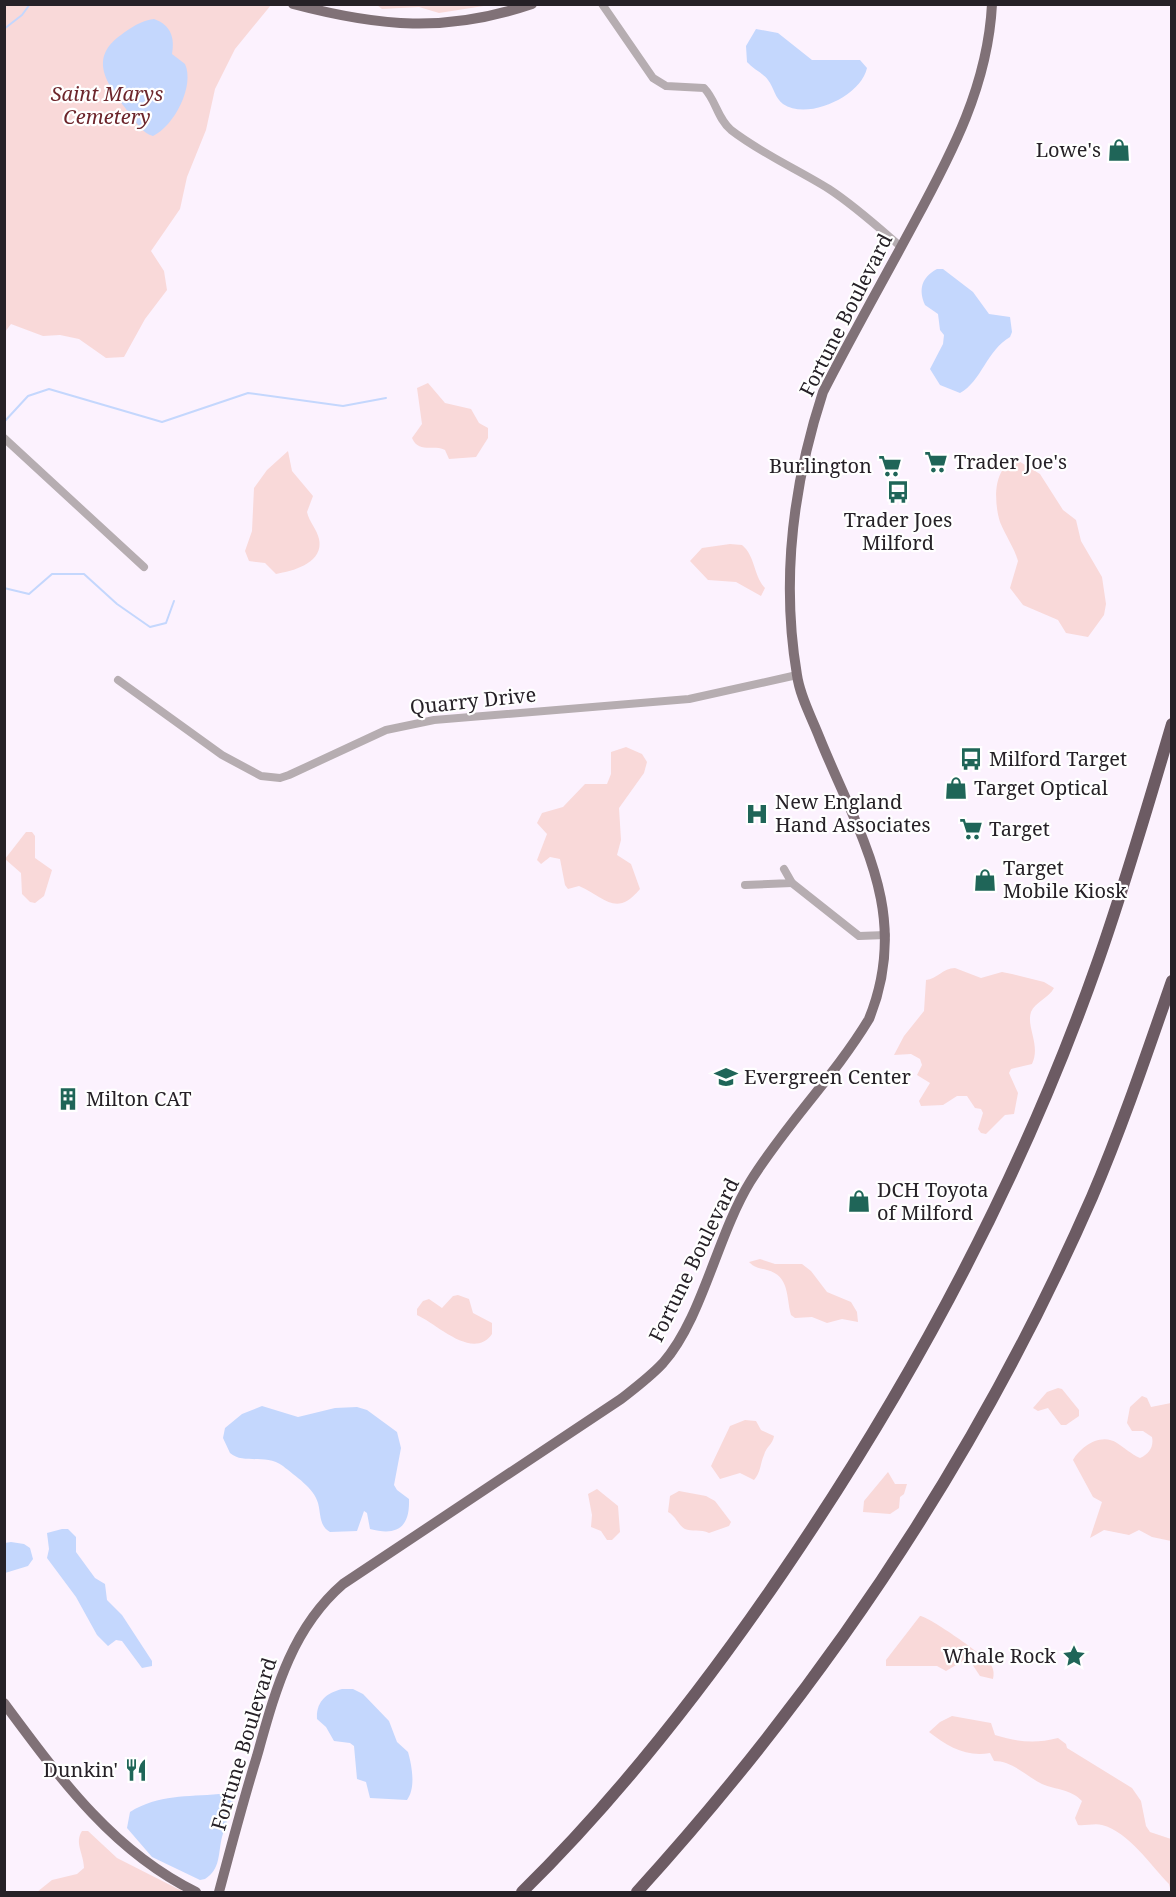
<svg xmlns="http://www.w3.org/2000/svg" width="1176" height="1897" font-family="'Noto Serif',serif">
	<rect width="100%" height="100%" fill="#fcf2fe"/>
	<g fill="#f9d9d9">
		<path d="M5,5H271L235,49L215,89L206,130L187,177L180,209L151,251L164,271L167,290L145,319L124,357L106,358L79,339L60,335L43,336L11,324L5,332Z"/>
		<path d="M377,5H490L439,13L419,7L382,9Z"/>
		<path d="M428,383L445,403L471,409L479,423L488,428V438L476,457L449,459L445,450C433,444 419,454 412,438L422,424L417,388Z"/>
		<path d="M288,451L292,471L313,496L307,512C309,522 317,529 319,539C324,562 295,571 276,574L265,563L249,561L245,551L252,531L254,488L267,470Z"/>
		<path d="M1017,460L1040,474L1063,510L1076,520L1081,541L1102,577L1106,604L1104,615L1088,637L1066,633L1058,620L1023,605L1010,588L1018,561C1014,547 1005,535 1000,522C994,503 992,466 1017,460Z"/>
		<path d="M730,544L742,545C756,557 753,575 765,588L761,596L736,582L708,580L690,561L702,548Z"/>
		<path d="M626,747L642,754L647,762L644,773L619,808L621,840L617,855L631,864L640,889C616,918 605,897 579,886L568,889L565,885L560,859L550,857L541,864L537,860L547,834L537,823L542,813L563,807L585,784H607L611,774V752Z"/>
		<path d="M26,832H32L35,836V858L52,870L44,896L35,903L30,902L22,894L21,873L5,859Z"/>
		<path d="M955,968L981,978L1002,972L1012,974L1044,982L1054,988C1049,998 1035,1002 1031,1012C1026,1027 1041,1045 1032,1064L1011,1069L1009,1073L1018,1093L1014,1114L1005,1115L986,1134L981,1133L978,1129L983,1113L981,1109L975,1108L967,1096H957L943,1105L921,1106L919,1101L930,1083L917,1075L922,1065L920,1059L911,1054L894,1055L904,1036L924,1011L926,980C937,979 943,968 955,968Z"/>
		<path d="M760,1259L775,1264H802L811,1271L827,1292L851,1302L857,1312L858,1322L842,1319L827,1323L812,1317L795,1318L791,1315C786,1297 790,1276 767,1270C759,1268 755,1268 749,1262Z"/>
		<path d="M458,1295L469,1299L473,1313L492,1323V1334C473,1361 437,1324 417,1315V1309L423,1301L429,1299L442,1308L453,1296Z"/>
		<path d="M1058,1388L1062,1389L1079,1410V1416L1066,1425H1061L1048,1408L1038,1411L1033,1408L1047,1392Z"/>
		<path d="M1142,1396L1147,1398L1151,1407L1171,1403V1541L1152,1537L1139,1530L1129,1535L1104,1530L1090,1538L1102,1502L1093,1497L1073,1460C1080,1447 1101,1432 1117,1443C1125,1448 1131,1454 1140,1458C1149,1454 1154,1447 1152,1437L1143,1431H1132L1127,1423L1130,1407Z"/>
		<path d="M745,1420L756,1421L761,1430L774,1436C773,1444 766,1447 764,1455C760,1464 761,1472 754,1480L740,1473L720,1479L711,1466L730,1426Z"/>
		<path d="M888,1472L895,1484H907L904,1494L900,1497L899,1508L890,1514L863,1512L864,1501Z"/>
		<path d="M597,1489L618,1506L620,1532L612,1540H607L601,1531L591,1527L592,1515L588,1494Z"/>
		<path d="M679,1491L706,1496L715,1501L731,1522L729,1526L709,1533C701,1529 691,1532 685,1529C678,1525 676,1516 668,1512L670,1496Z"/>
		<path d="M920,1616C928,1616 987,1657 991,1665C994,1670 994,1674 993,1679L980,1676L968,1658L946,1671L937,1666H886V1660Z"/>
		<path d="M952,1716L991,1723L995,1735C1018,1742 1035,1744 1058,1738L1066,1744L1067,1748L1132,1788L1141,1801L1146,1826L1150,1832L1171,1839V1892L1169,1884C1150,1865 1129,1832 1102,1825C1095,1823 1085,1826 1078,1825L1075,1818L1082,1801C1071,1789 1056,1790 1042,1784C1026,1776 1013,1761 994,1761L990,1753C966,1757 948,1747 929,1732L940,1722Z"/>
		<path d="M82,1831H88L117,1858L184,1892H37L52,1880L77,1874L84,1868C84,1854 74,1843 82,1831Z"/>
	</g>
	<g fill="#c4d7fd">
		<path d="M154,19C171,25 175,38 172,54L185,64C195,86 174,126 153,136C143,134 136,122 130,114C111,89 85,60 121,35C130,28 142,20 154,19Z"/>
		<path d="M756,29L778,33L812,60H860L867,68C861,96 808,121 783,104C775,98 774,88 768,80C763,73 753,69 747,62L746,46Z"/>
		<path d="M937,269H943L973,292L989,314L1010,317L1012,332L1010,337C987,350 981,382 960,393L940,385L930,369L943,344L944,335L940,330L938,314L925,305C918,289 922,277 937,269Z"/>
		<path d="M262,1406L298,1417L335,1408L357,1407L367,1410L397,1432L401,1448L394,1485L397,1490L409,1499C410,1528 397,1536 370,1529L367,1513L364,1511L357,1531L330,1532C319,1526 321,1514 318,1503C314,1488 295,1476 283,1466C265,1453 244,1465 230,1453L223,1438L225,1428L242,1414Z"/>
		<path d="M62,1529H68L76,1537V1552L95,1578L105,1584L107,1600L122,1615L152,1661V1666L142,1668L122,1641L116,1640L108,1646L97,1635L76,1597L47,1558L49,1549L47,1533Z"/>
		<path d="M11,1542L24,1544L30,1548L33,1559L28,1566L5,1573V1543Z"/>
		<path d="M342,1689H353L363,1694L389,1721L397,1742L408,1752C412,1766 416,1788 407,1800L370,1798L366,1782L357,1779L354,1746L350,1743L334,1741L326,1727L317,1719C316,1702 326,1693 342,1689Z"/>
		<path d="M219,1794L229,1795L233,1799L232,1804C229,1815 225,1826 222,1837C218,1853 221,1869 205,1879L200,1880L152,1857L127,1828L130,1812C159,1794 187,1797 219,1794Z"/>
	</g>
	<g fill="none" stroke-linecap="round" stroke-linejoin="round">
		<g stroke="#c4d7fd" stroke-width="2">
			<path d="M4,29L22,15L30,4"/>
			<path d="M4,422L28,396L49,389L162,422L248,393L343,406L386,398"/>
			<path d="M4,588L29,594L52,574H84L117,604L150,627L166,623L174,601"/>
		</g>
		<g stroke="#b6adb1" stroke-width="8">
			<path d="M602,4L653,78L666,86L704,88C716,100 717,118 731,130C762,154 797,169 829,189C855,206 878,227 901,247"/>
			<path d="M4,438L144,567"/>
			<path d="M118,680L222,755L261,776L280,778L289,775L386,730L434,720L689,699L797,675"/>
			<path d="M792,883L859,936L886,935"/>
			<path d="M745,885L792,883L784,869"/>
		</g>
		<g stroke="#807177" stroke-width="10">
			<path d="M293,4C380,27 446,33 532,4"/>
			<path d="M4,1703C59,1777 112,1851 196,1892"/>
			<path d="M219,1892C231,1847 243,1801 257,1756C275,1692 291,1629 343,1584L621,1399C635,1388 650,1377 663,1363C702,1319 717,1236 750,1182C785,1125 834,1077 869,1019C912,913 859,835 820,739C812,718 800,697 797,675C781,580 793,484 823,392C852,335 884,279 914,223C952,153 988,85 992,4"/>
		</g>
		<g stroke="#6c5b63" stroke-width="12">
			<path d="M522,1892C620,1796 706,1685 783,1572C912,1383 1021,1180 1097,964C1125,885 1148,805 1172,724"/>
			<path d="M637,1892C825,1685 980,1453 1092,1197C1122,1127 1147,1053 1172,981"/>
		</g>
	</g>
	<defs>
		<g id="shop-bare" transform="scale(1.8)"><path d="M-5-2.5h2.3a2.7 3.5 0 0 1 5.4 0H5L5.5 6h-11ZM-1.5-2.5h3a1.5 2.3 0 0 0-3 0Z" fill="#1f6558" stroke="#fff" stroke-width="2.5" paint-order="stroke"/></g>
		<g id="supermarket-bare" transform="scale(1.8)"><path d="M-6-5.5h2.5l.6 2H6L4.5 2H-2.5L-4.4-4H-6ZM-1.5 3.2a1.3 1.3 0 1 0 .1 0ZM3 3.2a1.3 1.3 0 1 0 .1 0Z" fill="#1f6558" stroke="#fff" stroke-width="2.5" paint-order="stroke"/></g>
		<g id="bus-bare" transform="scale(1.8)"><path d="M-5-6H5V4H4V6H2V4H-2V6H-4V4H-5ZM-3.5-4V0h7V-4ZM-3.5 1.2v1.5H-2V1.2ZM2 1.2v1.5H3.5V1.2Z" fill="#1f6558" stroke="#fff" stroke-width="2.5" paint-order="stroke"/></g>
		<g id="hospital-bare" transform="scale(1.8)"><path d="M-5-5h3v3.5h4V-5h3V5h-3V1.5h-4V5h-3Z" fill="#1f6558" stroke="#fff" stroke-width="2.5" paint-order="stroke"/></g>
		<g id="school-bare" transform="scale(1.8)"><path d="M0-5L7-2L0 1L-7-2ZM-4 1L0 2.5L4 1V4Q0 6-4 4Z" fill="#1f6558" stroke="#fff" stroke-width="2.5" paint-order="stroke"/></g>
		<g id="building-bare" transform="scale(1.8)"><path d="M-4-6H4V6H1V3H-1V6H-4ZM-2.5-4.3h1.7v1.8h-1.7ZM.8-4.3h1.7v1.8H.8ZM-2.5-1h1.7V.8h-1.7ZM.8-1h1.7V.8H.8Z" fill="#1f6558" stroke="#fff" stroke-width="2.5" paint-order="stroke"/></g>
		<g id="sight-bare" transform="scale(1.8)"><path d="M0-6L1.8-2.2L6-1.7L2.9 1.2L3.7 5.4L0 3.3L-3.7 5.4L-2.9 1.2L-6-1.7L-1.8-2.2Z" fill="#1f6558" stroke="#fff" stroke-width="2.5" paint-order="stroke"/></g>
		<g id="restaurant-bare" transform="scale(1.8)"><path d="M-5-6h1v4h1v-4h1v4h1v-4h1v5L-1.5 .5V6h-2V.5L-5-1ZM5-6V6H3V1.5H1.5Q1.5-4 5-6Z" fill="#1f6558" stroke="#fff" stroke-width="2.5" paint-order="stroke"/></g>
	</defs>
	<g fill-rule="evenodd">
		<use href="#shop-bare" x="1119" y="150"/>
		<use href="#supermarket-bare" x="936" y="462"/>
		<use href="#supermarket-bare" x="890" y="466"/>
		<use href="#bus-bare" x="898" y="492"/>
		<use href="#bus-bare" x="971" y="759"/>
		<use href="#shop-bare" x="956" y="788"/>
		<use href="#hospital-bare" x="757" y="814"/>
		<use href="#supermarket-bare" x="971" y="829"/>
		<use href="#shop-bare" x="985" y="880"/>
		<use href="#school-bare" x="726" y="1077"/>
		<use href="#building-bare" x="68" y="1099"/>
		<use href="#shop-bare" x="859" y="1201"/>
		<use href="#sight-bare" x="1074" y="1656"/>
		<use href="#restaurant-bare" x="136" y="1770"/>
	</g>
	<g text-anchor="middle" stroke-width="4.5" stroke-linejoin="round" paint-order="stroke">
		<g font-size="20" font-style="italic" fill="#6d262c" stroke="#fff">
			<text x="107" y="101">Saint Marys<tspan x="107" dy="23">Cemetery</tspan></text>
		</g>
		<g font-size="20" fill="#262127" stroke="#fff" text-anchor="start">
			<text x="1101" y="157" text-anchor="end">Lowe's</text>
			<text x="954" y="469">Trader Joe's</text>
			<text x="872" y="473" text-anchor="end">Burlington</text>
			<text x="898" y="527" text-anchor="middle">Trader Joes<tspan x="898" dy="23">Milford</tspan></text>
			<text x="989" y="766">Milford Target</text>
			<text x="974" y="795">Target Optical</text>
			<text x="775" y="809">New England<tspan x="775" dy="23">Hand Associates</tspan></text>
			<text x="989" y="836">Target</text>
			<text x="1003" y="875">Target<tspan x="1003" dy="23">Mobile Kiosk</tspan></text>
			<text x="744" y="1084">Evergreen Center</text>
			<text x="86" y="1106">Milton CAT</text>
			<text x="877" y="1197">DCH Toyota<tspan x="877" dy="23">of Milford</tspan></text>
			<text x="1056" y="1663" text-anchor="end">Whale Rock</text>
			<text x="118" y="1777" text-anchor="end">Dunkin'</text>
		</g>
		<g font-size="20" fill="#262127" stroke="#fff">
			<text transform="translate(846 315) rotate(-63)" y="7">Fortune Boulevard</text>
			<text transform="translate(473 701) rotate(-6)" y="7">Quarry Drive</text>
			<text transform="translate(694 1260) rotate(-64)" y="7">Fortune Boulevard</text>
			<text transform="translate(244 1744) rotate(-73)" y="7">Fortune Boulevard</text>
		</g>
	</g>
	<rect width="1176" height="1897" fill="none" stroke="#262127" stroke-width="12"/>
</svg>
